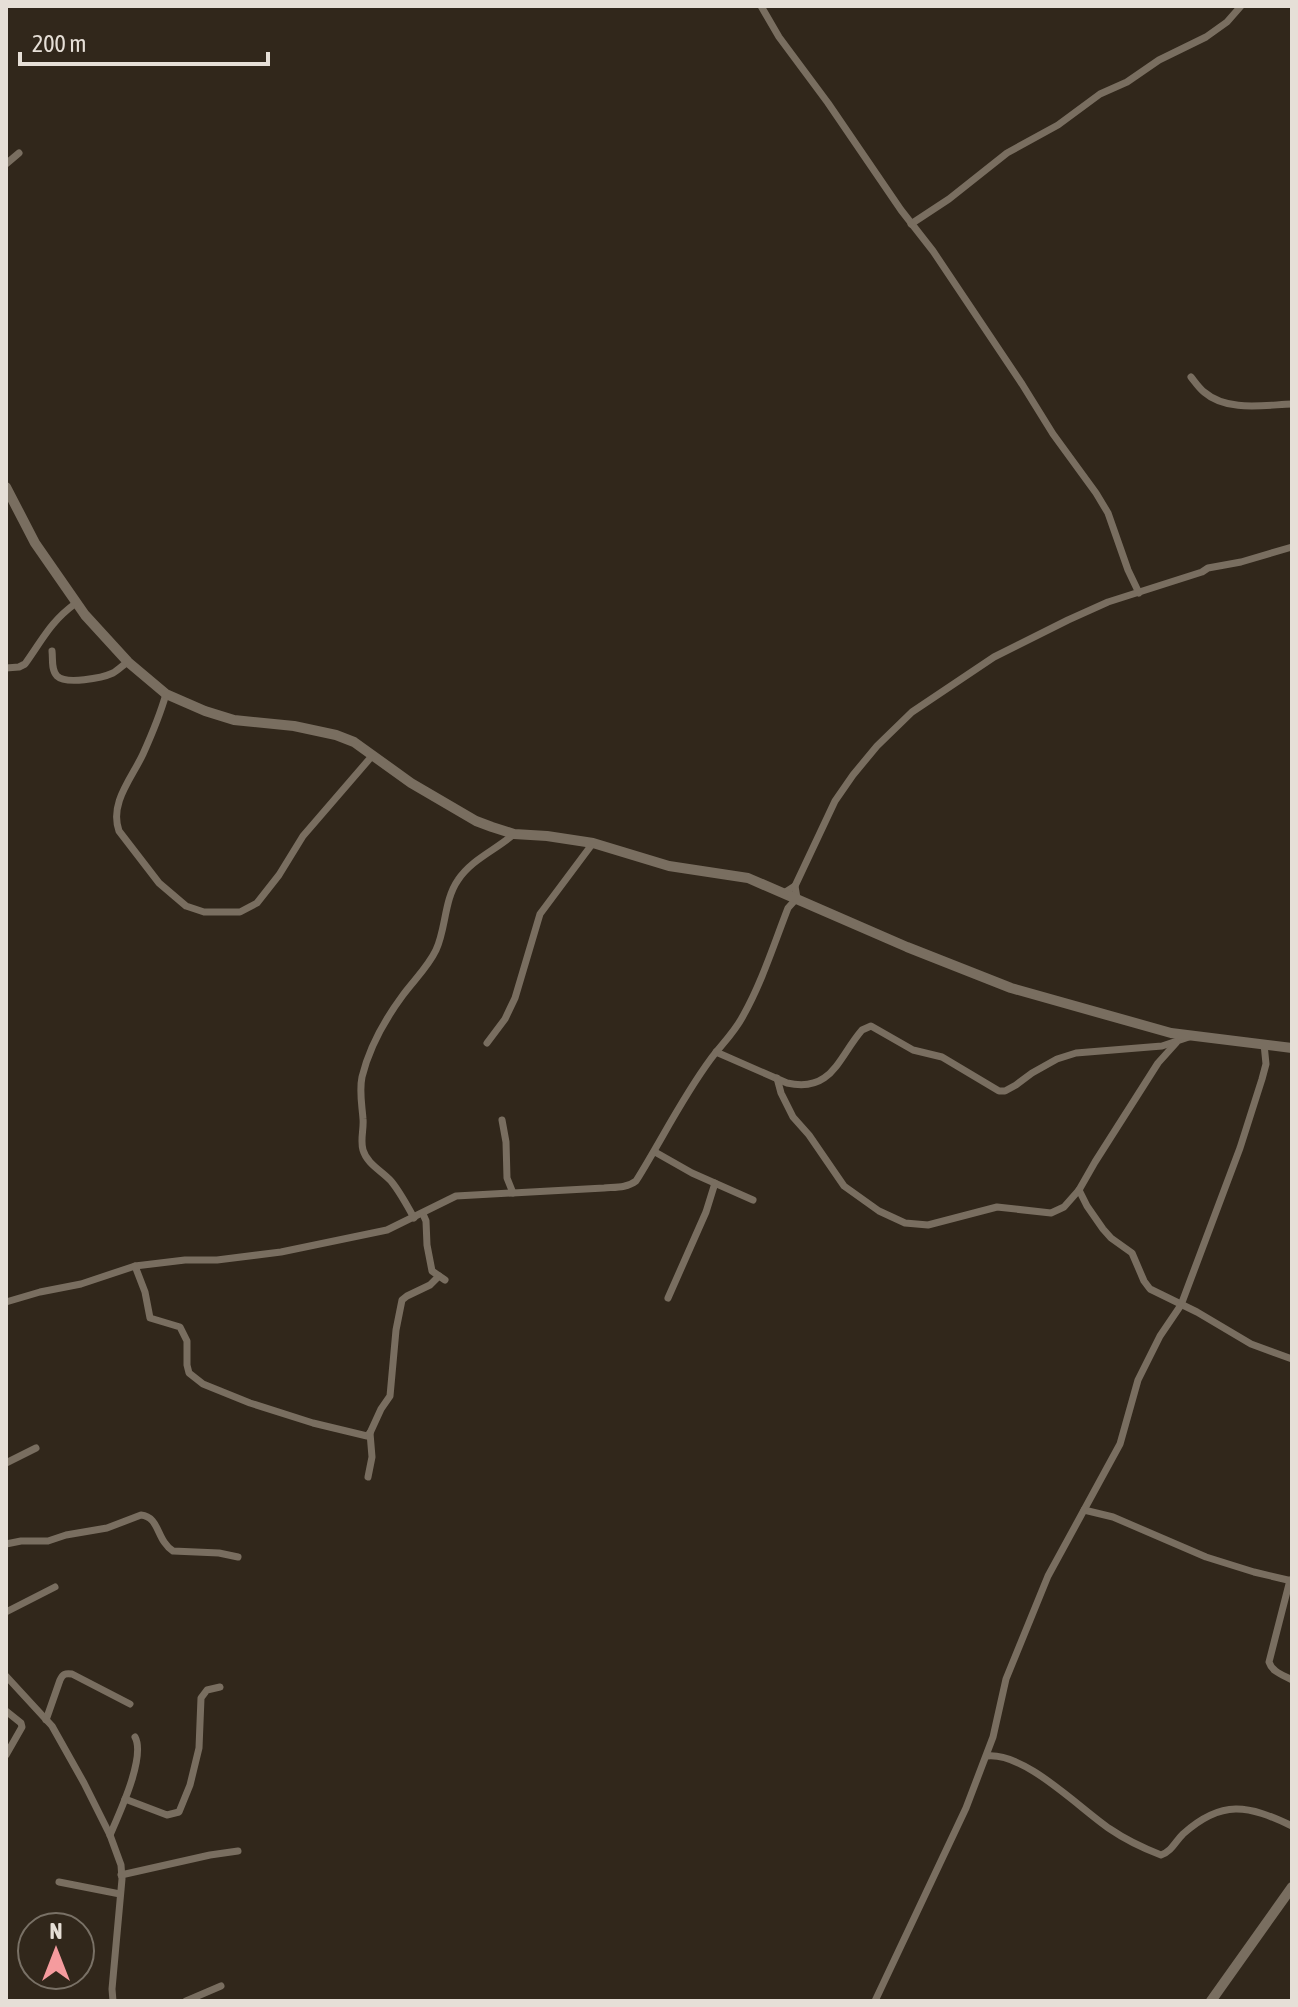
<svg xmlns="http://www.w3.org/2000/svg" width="1298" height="2007" font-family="'Asap Condensed',sans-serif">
	<rect width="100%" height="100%" fill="#31271b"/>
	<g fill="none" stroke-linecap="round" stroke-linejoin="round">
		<g stroke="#796e60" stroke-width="7">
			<path d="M761,6L779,37L828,103L901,210L933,251L1022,384L1053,434L1096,493L1108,513L1128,570L1139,593"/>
			<path d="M6,164L19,153"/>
			<path d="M911,224L949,199L1007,153L1058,125L1100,94L1127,82L1159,60L1206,37L1227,22L1241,6"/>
			<path d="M1191,377C1195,382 1199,388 1204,392C1227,412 1264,405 1292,404"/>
			<path d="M52,651C53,659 51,670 57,676C66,685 102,678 113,673C118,670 123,665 128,662"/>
			<path d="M6,668L19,667L25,664C43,639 50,622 76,603"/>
			<path d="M166,694C160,715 152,734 143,754C132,778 109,803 119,831L159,883L186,906L204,912H240L257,903L279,875L303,836L372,756"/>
			<path d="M784,893L795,886L835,801L853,775L877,746L912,712L994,657L1068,620L1108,602L1202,572L1208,568L1241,562L1292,547"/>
			<path d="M487,1043L505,1019L515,998L540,914L593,843"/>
			<path d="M716,1052L787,1083C832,1093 838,1058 862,1030L871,1026L913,1050L942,1057L999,1091H1005L1016,1085L1032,1073L1057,1059L1076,1053L1162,1046L1192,1036"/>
			<path d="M777,1078L781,1093L793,1117L809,1135L844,1186L879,1211L905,1223L928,1225L997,1207L1051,1213L1064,1207L1079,1190L1095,1162L1158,1063L1176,1043"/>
			<path d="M502,1120L506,1142L507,1178L513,1193"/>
			<path d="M655,1152L692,1173L753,1200"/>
			<path d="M1079,1190L1087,1206L1103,1229L1111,1238L1132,1253L1144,1281L1150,1289L1197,1312L1251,1344L1292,1359"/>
			<path d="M423,1214L426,1221L427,1245L432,1271L445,1280"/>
			<path d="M414,1218C407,1205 400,1192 391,1181C382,1171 367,1164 363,1150C360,1140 364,1129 363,1119C362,1105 359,1091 362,1077C369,1048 386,1018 403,995C414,980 428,967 436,950C446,929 444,900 458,880C472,859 496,850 514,834"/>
			<path d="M135,1266L145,1292L150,1318L180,1327L187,1341V1365L189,1373L203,1384L250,1403L313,1423L367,1436L370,1433L381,1409L390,1396L396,1330L402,1300L407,1296L430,1285L439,1276"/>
			<path d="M668,1298L706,1212L715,1183"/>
			<path d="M6,1302L40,1292L81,1284L135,1266L185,1260H217L281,1252L387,1230L456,1196L604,1188C615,1187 627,1188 636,1181C661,1141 682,1098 710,1060C721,1045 734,1033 743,1016C762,982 774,944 788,908L797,898L795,886"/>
			<path d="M6,1463L36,1448"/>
			<path d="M368,1477L372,1457L370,1433"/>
			<path d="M1084,1510L1113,1517L1206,1557L1254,1572L1292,1581"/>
			<path d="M6,1544L21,1541H48L66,1535L107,1528L141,1515C160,1517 156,1540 173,1551L219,1553L238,1557"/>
			<path d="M1290,1580L1269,1662C1272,1672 1283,1675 1292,1680"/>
			<path d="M6,1612L55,1587"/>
			<path d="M6,1676L52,1726L84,1783L110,1835L121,1865L122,1879L112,1989L113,2001"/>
			<path d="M6,1711L21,1723L22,1727L6,1755"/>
			<path d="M46,1720L60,1680C63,1674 65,1673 72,1674L130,1704"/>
			<path d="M987,1756C1025,1752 1079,1808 1110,1829C1126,1840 1143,1848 1161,1855C1172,1851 1175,1842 1183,1834C1222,1799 1248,1805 1292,1826"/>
			<path d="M125,1799L167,1815L179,1812L190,1785L199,1748L201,1698L207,1690L220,1687"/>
			<path d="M110,1835C119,1814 146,1757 135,1737"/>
			<path d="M121,1875L210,1855L238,1851"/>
			<path d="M59,1882L120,1894"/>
			<path d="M186,2001L221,1986"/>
			<path d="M875,2001L966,1808L993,1737L1006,1679L1048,1576L1120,1444L1138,1380L1160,1336L1181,1305L1240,1148L1262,1079L1266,1064L1264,1044"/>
		</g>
		<g stroke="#796e60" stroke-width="10">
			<path d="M6,487L35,543L85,615L128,662L166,694L205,711L234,720L294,726L336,735L354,742L411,783L476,821L492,827L514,834L547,836L593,843L669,866L748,878L907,947L1011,988L1171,1033L1292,1048"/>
			<path d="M1211,2001L1292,1887"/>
		</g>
	</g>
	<rect width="1298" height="2007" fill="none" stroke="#e6dfd7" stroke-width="16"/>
	<g transform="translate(56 1951)"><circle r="38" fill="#31271b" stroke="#797166" stroke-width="2"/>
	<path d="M0-6L14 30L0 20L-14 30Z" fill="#f59b9e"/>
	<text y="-12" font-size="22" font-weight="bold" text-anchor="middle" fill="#e6dfd7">N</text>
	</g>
	<path d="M20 52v12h248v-12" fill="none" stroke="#e6dfd7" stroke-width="4"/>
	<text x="32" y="52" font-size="24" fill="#e6dfd7" stroke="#31271b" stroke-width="6" paint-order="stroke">200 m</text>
</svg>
